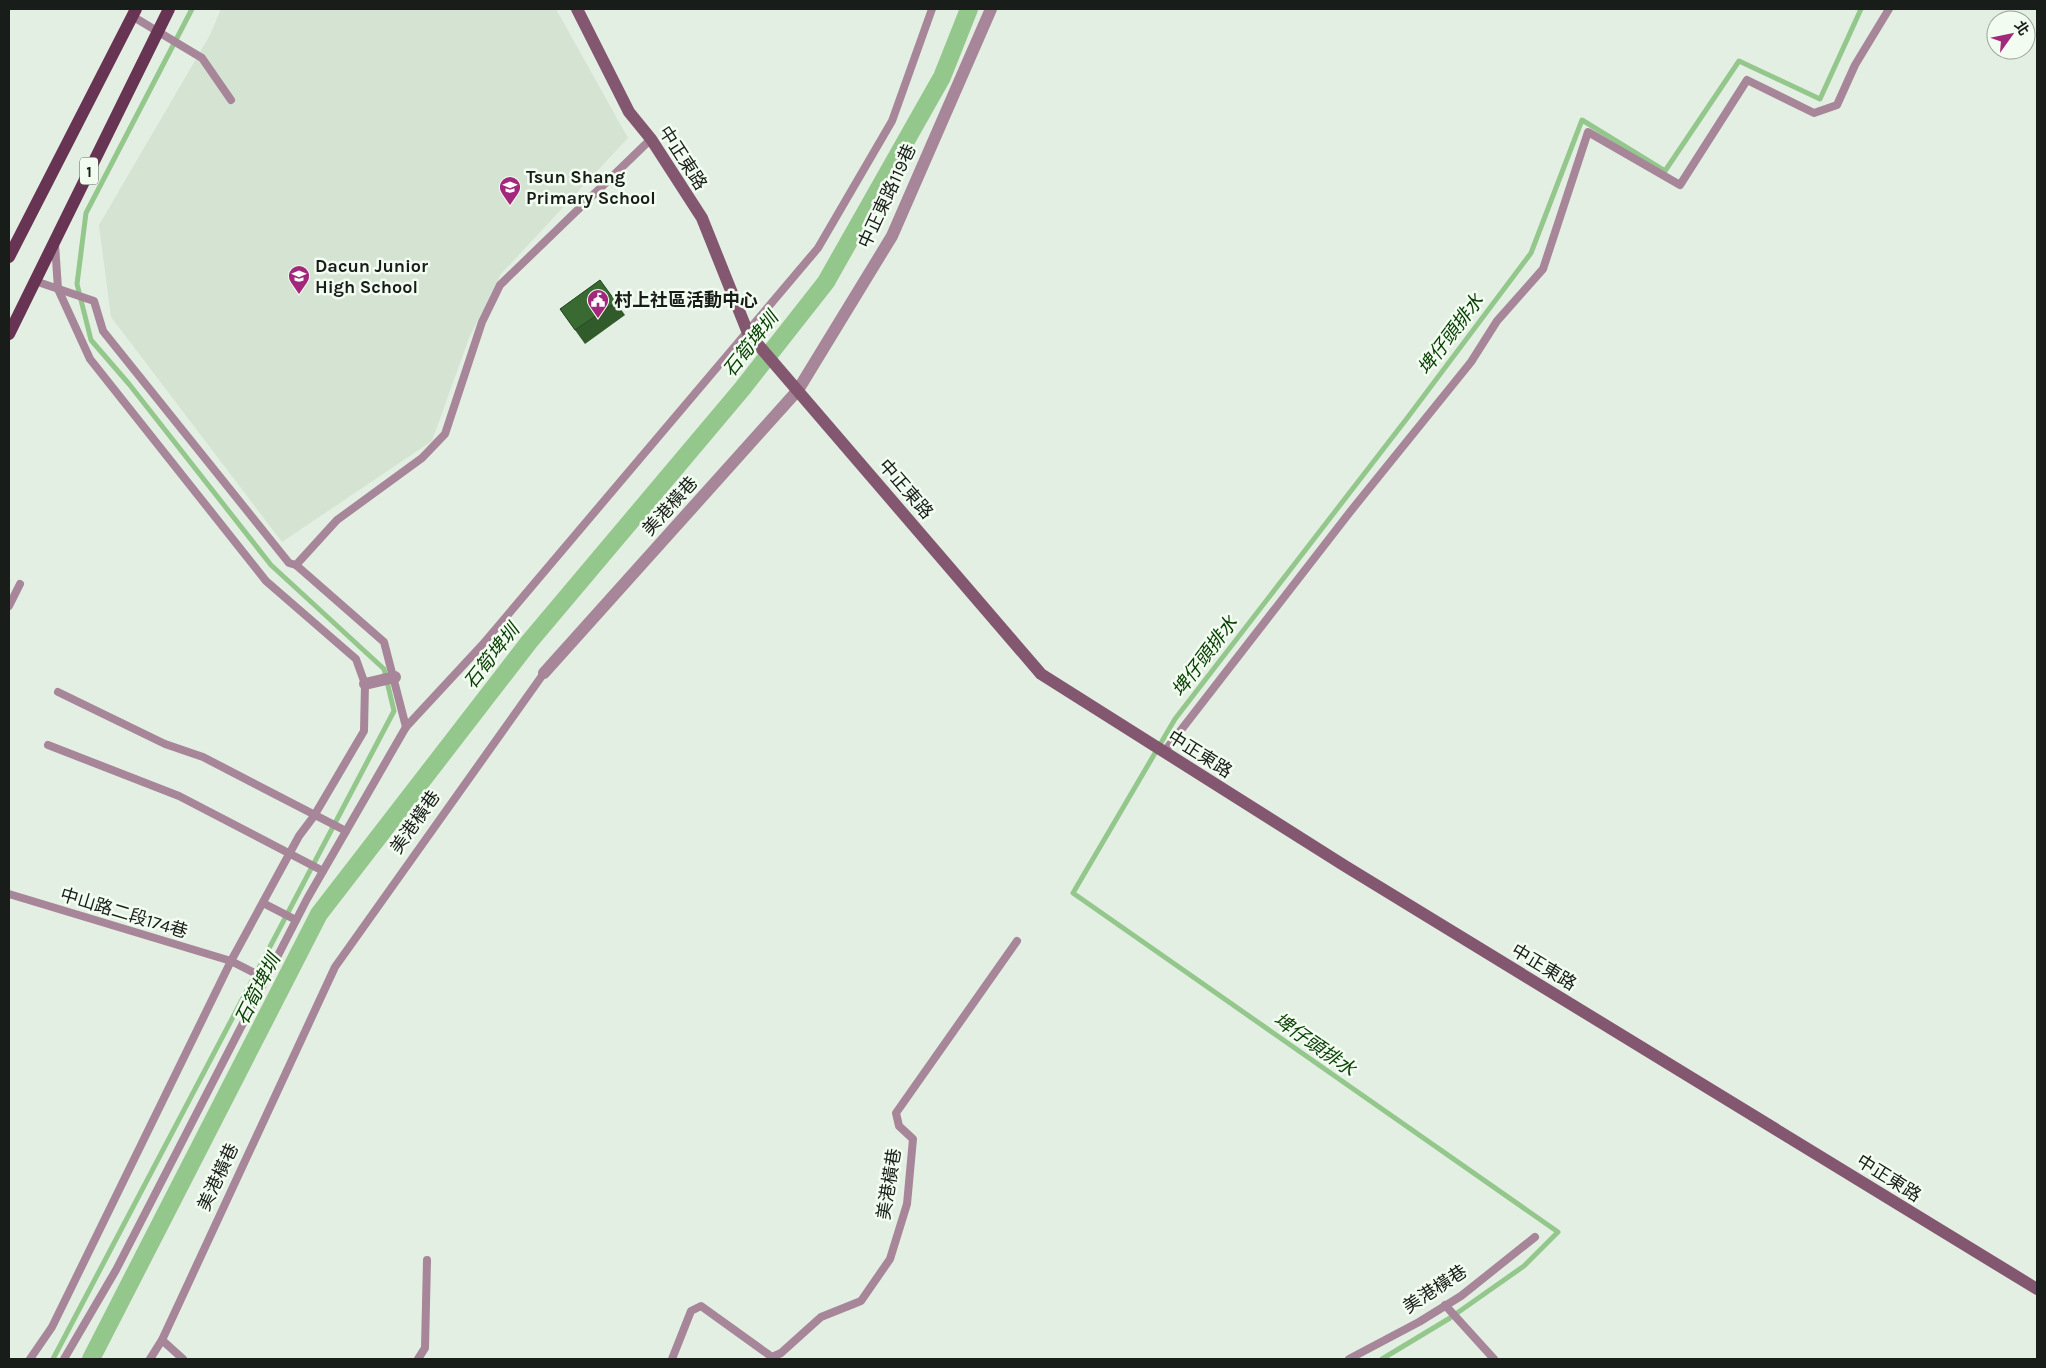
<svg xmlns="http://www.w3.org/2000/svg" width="2046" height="1368" font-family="Karla,'Noto Sans TC',sans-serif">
	<rect width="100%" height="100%" fill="#e4efe3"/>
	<path fill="#d4e3d2" d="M221,9H556L628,138L501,274L469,338L432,441L282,542L111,317L99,225L210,35Z"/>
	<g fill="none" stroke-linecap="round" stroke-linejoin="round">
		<g stroke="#93c78b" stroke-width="5">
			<path d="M53,1359L394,711L384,669L271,565L129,384L91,340L77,284L86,213L192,9"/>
			<path d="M1382,1359L1450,1318L1524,1266L1558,1232L1073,893L1175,719L1408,417L1531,253L1582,120L1665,171L1739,61L1820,99L1861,9"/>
		</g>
		<path stroke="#93c78b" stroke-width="18" d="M91,1359L319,914L529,642L742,389L826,282L942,77L969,9"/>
		<g stroke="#a68698" stroke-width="8">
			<path d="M132,16L202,58L231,100"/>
			<path d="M35,281L94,301L103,331L289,563L296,565L384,642L406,727"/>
			<path d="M296,565L337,520L422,458L445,434L482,322L500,285L651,139"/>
			<path d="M9,606L20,584"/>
			<path d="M58,692L165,744L203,757L346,831"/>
			<path d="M48,745L179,796L323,871"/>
			<path d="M1164,752L1350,512L1471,362L1497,321L1543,269L1588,132L1680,185L1747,80L1814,113L1837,105L1855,65L1889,9"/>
			<path d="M9,894L231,961L266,979"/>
			<path d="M263,903L296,920"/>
			<path d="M1445,1305L1494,1359"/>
			<path d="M162,1340L183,1359"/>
			<path d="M30,1359L52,1327L231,961L299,836L314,816L364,731L365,684L356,659L266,581L90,359L58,289L55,244"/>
			<path d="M64,1359L116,1270L307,899L406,727L483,644L818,248L892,121L932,9"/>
			<path d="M150,1359L162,1340L335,967L544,673"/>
			<path d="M418,1359L425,1348L427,1260"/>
			<path d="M672,1359L691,1311L701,1306L772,1357L781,1353L821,1317L861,1301L890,1259L907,1204L913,1139L899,1126L896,1113L1017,941"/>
			<path d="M1349,1359L1419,1322L1461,1296L1535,1237"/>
		</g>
		<g stroke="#a68698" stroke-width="12">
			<path d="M544,673L798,390L892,236L991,9"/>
			<path d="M365,684L395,677"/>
		</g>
		<path stroke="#835770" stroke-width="12" d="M577,9L629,112L651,139L702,218L748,333L1041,674L1345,866L2037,1289"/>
		<g stroke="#683454" stroke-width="12">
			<path d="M9,257L136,9"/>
			<path d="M9,334L169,9"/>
		</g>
	</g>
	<path fill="#315b2b" d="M600,280L625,315L585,344L560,309Z"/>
	<path fill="#396a32" stroke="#284a23" d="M600,280L616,302L575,330L560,309Z"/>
	<defs>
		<g id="school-pin" transform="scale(1.125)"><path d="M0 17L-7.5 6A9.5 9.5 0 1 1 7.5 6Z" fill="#a3277b" stroke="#f2fcf0"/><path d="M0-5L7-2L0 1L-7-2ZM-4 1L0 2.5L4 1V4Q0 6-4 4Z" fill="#fff"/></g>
		<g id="civic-pin" transform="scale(1.125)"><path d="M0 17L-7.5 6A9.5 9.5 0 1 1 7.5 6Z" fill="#a3277b" stroke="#f2fcf0"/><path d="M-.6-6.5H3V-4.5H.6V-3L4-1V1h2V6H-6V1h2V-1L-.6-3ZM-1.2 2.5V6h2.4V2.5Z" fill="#fff"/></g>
	</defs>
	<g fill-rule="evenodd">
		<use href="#school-pin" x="510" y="187"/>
		<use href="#school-pin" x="299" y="276"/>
		<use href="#civic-pin" x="598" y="300"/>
	</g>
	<g text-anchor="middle" stroke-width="5" stroke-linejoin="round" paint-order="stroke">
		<rect fill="#f2fcf0" stroke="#5a605a" stroke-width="1" x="80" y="157.5" width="18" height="27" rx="4"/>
		<g font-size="16" font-weight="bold" fill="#191d19">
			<text x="89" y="177">1</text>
		</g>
		<g font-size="18" fill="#191d19" stroke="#f2fcf0">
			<text transform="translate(683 158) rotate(57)" y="6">中正東路</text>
			<text transform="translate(887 196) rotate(-65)" y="6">中正東路119巷</text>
			<text transform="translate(906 489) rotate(49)" y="6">中正東路</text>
			<text transform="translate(670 506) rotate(-48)" y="6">美港橫巷</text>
			<text transform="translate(1200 754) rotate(32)" y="6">中正東路</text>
			<text transform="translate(415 822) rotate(-55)" y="6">美港橫巷</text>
			<text transform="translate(124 913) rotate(17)" y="6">中山路二段174巷</text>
			<text transform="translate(1544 967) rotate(31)" y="6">中正東路</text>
			<text transform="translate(218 1177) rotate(-65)" y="6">美港橫巷</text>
			<text transform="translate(1889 1178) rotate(32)" y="6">中正東路</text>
			<text transform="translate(889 1184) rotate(-81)" y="6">美港橫巷</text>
			<text transform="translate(1435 1289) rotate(-33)" y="6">美港橫巷</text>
		</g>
		<g font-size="18" font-weight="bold" fill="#191d19" stroke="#f2fcf0" text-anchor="start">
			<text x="526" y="183">Tsun Shang<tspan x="526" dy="21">Primary School</tspan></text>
			<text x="315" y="272">Dacun Junior<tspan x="315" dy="21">High School</tspan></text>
			<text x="614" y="306">村上社區活動中心</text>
		</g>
		<g font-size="19" font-style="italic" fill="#094003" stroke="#f2fcf0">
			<text transform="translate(1450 334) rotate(-53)" y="7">埤仔頭排水</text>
			<text transform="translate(750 344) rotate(-52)" y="7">石筍埤圳</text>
			<text transform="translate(491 656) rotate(-52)" y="7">石筍埤圳</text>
			<text transform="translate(1204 656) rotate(-53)" y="7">埤仔頭排水</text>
			<text transform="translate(257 989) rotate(-63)" y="7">石筍埤圳</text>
			<text transform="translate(1315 1044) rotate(35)" y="7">埤仔頭排水</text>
		</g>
	</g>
	<rect width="2046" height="1368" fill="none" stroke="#191d19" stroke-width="20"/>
	<g transform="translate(2011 35) rotate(57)"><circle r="24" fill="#f2fcf0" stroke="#9ba39a"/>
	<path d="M0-4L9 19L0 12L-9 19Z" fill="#a3277b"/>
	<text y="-8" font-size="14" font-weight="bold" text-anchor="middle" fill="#191d19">北</text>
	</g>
</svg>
